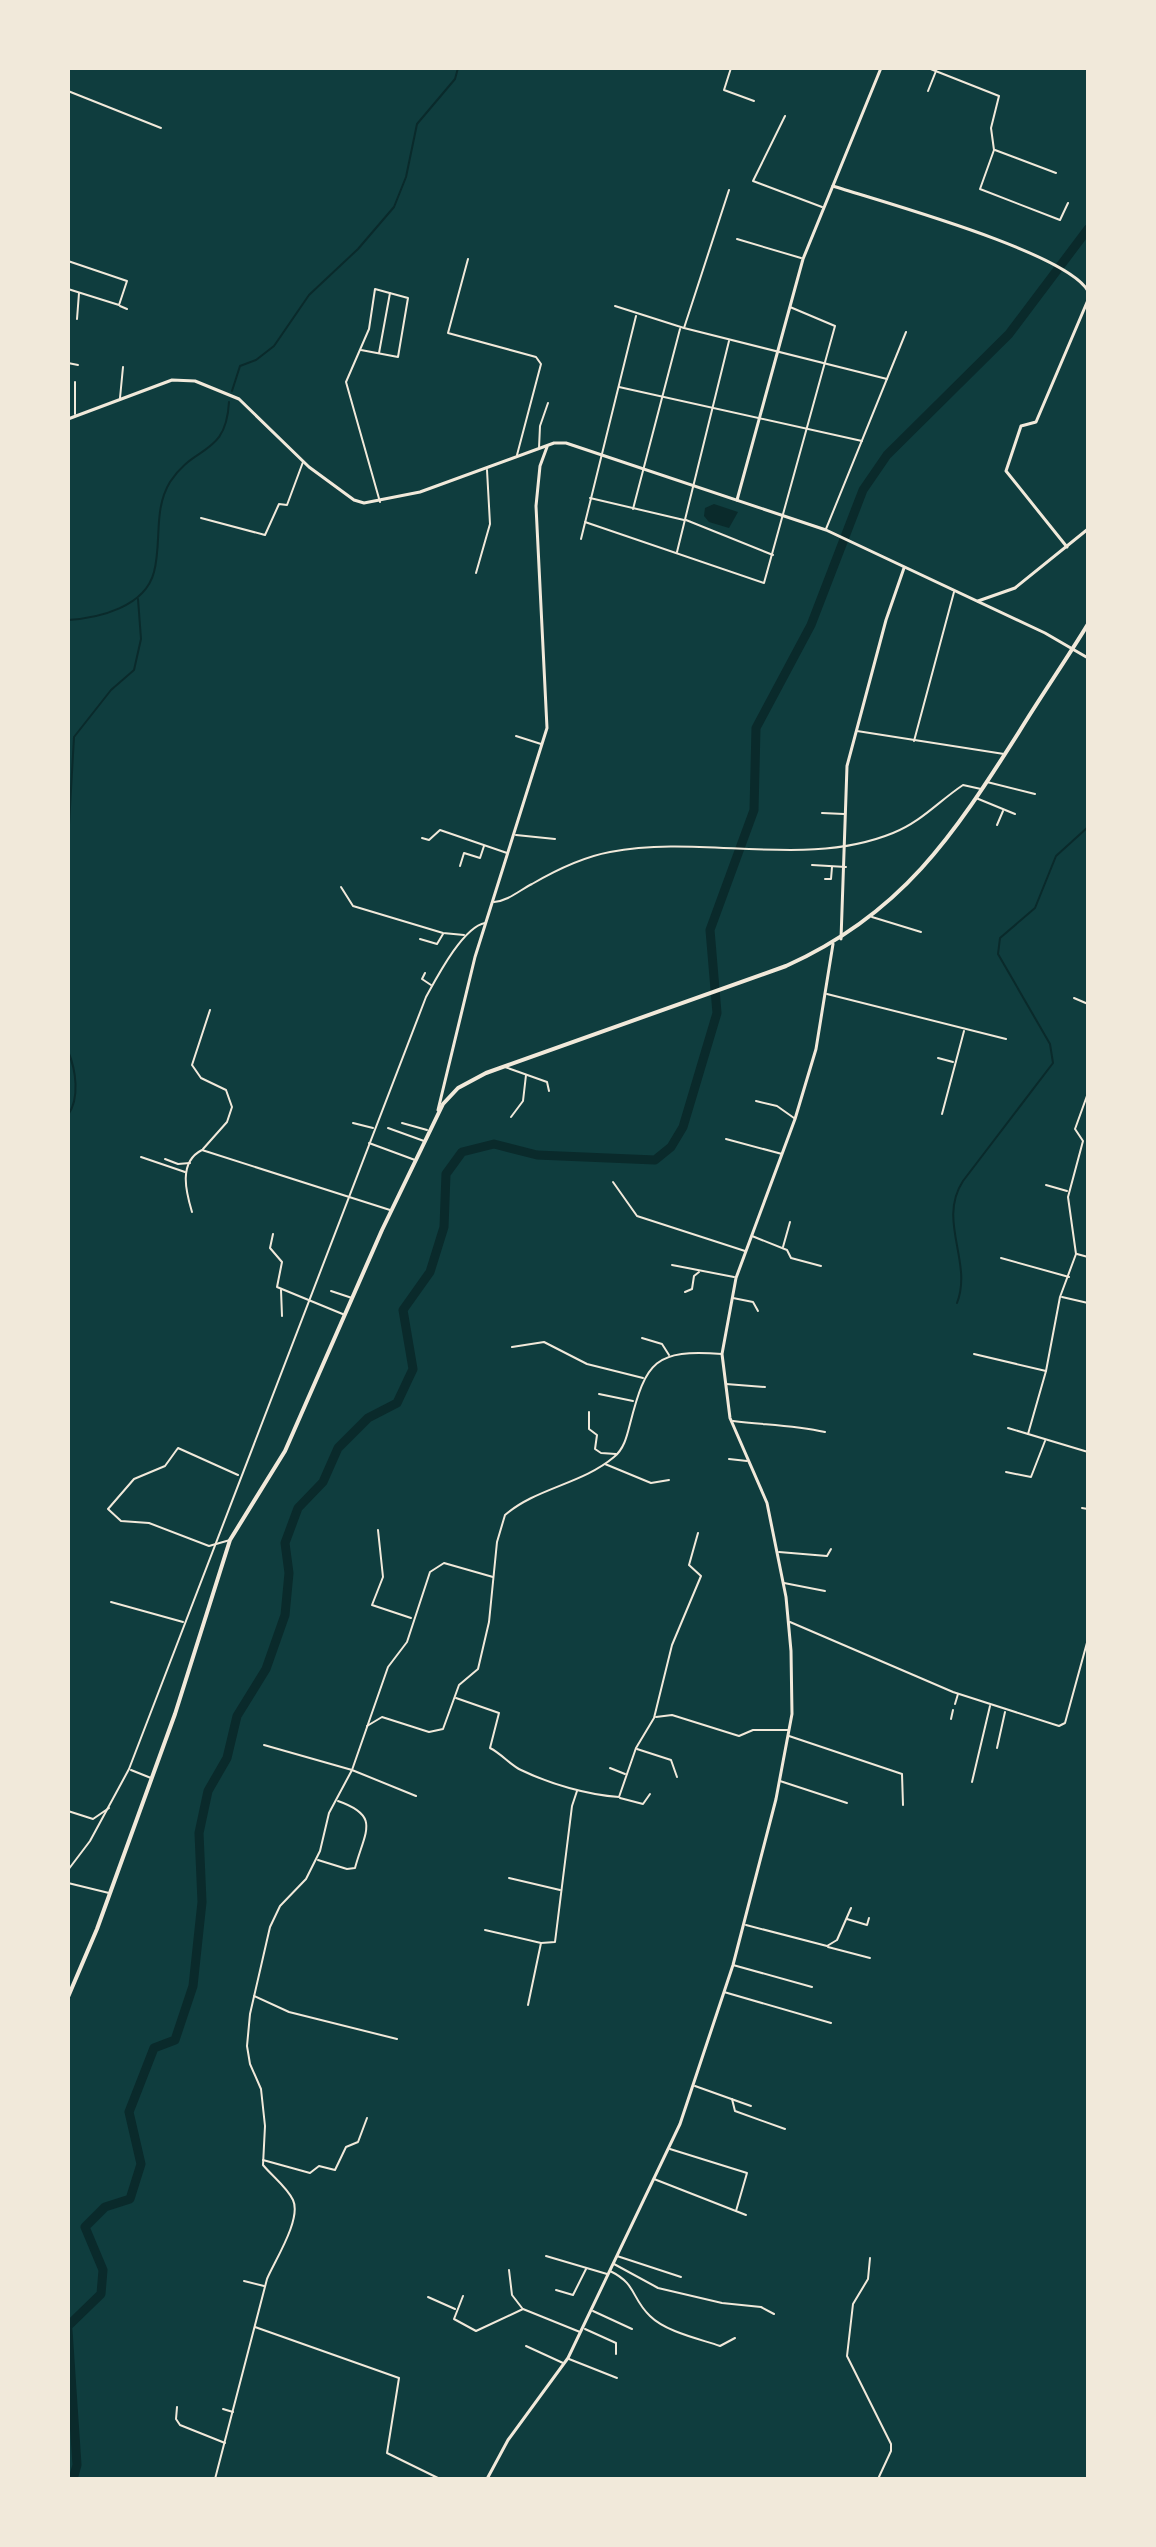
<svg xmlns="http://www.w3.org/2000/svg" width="1156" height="2547" font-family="Karla,sans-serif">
	<rect width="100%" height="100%" fill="#0f3d3e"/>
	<path fill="#0a2a2b" d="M714,504L738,512L729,528L709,522L704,516L705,508Z"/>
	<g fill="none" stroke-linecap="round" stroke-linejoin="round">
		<g stroke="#0a2a2b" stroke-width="2">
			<path d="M232,391L240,366L256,360L274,346L309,295L358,249L394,207L406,177L417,124L455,79L458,68"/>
			<path d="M68,620C99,618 145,607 154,572C162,542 153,510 170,482C194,444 226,457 229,402"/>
			<path d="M68,842L74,737L111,690L134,670L141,639L138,599"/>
			<path d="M68,1051C76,1070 80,1098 68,1115"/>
			<path d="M957,1303C973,1262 937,1221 963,1181L1053,1063L1050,1044L998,954L1000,938L1035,908L1056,856L1088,827"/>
		</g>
		<g stroke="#0a2a2b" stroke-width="9">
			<path d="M68,2326L101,2294L103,2270L85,2227L105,2207L130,2199L141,2164L129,2112L154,2048L175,2040L193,1986L202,1902L199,1833L208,1791L227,1758L237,1716L266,1669L285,1615L289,1573L285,1543L298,1508L323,1482L338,1448L368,1418L397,1403L413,1369L403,1310L430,1272L444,1227L446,1174L462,1152L494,1144L537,1155L655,1160L671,1147L683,1127L717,1013L710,930L754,810L756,728L811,625L863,490L887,455L1009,334L1088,229"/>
			<path d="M68,2330L77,2465L73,2479"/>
		</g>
		<path stroke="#f1e9da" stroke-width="2" d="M686,520L773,555"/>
		<g stroke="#f1e9da" stroke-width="2">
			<path d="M731,68L724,90L754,101"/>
			<path d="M928,68L999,96L991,128L994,150L980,189L1060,220L1068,203"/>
			<path d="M68,91L161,128"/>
			<path d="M928,91L936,71"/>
			<path d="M785,116L753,181L822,207"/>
			<path d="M995,150L1056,173"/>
			<path d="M737,239L801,258"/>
			<path d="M468,259L448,333L536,357L541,364L517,455"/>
			<path d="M68,261L127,281L119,305L68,289"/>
			<path d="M120,306L127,309"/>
			<path d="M615,306L684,328L887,379"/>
			<path d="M77,319L79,293"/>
			<path d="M684,328L729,190"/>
			<path d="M361,350L398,357L408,298L375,289L369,329L346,382L380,502"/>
			<path d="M379,353L390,293"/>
			<path d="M68,363L78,365"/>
			<path d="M75,382V414"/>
			<path d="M619,387L862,441"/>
			<path d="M120,398L123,367"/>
			<path d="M539,448L540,426L548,403"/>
			<path d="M590,498L684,520"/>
			<path d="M633,509L680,329"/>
			<path d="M201,518L265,535L279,504L287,505L303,462"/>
			<path d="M585,522L764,583L835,326L790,307"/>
			<path d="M826,529L906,332"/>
			<path d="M581,539L636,316"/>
			<path d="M677,552L729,341"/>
			<path d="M476,573L490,524L487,470"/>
			<path d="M857,731L1004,754"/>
			<path d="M516,736L541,744"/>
			<path d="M914,741L954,592"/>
			<path d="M987,782L1035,794"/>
			<path d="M976,798L1015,814"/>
			<path d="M822,813L844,814"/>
			<path d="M997,825L1003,811"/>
			<path d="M516,835L555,839"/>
			<path d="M422,838L429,840L440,830L507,853"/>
			<path d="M812,865L846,867"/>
			<path d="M460,866L464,853L480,858L484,846"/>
			<path d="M825,879H831L832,867"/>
			<path d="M341,887L353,906L443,933L464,935"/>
			<path d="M494,902C508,901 520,890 532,884C556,870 583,857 610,852C703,834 805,869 893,833C921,822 939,801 963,785L981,789"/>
			<path d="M872,917L921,932"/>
			<path d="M420,939L437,944L443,934"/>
			<path d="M425,973L422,979L431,985"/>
			<path d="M827,994L1006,1039"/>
			<path d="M1074,998L1088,1004"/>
			<path d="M938,1058L953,1062"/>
			<path d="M505,1067L547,1082L549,1091"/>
			<path d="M756,1101L777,1106L794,1118"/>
			<path d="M942,1114L964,1031"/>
			<path d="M511,1117L523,1101L526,1075"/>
			<path d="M353,1123L373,1128"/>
			<path d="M402,1123L427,1130"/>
			<path d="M388,1128L424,1141"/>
			<path d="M726,1139L782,1154"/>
			<path d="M369,1143L415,1160"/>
			<path d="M203,1149L227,1122L232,1107L226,1090L201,1078L192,1065L210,1010"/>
			<path d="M141,1157L185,1172"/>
			<path d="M165,1159L178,1164L190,1163"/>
			<path d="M613,1182L637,1216L745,1251"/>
			<path d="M1046,1185L1067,1191"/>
			<path d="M192,1212C186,1192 178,1162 202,1150L390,1210"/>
			<path d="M273,1234L270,1248L282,1262L277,1287L345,1315"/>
			<path d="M752,1236L787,1250L791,1258L821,1266"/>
			<path d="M783,1247L790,1222"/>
			<path d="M1077,1254L1088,1257"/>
			<path d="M1001,1258L1069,1277"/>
			<path d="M672,1265L734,1277"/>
			<path d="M281,1290L282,1316"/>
			<path d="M331,1291L352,1298"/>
			<path d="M685,1292L692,1289L694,1276L699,1272"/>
			<path d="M1062,1297L1088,1303"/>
			<path d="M733,1298L753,1302L758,1311"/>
			<path d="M642,1338L662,1344L669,1355"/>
			<path d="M512,1347L544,1342L587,1364L643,1378"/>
			<path d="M974,1354L1046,1371"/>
			<path d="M726,1384L765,1387"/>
			<path d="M599,1394L633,1401"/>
			<path d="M589,1412V1429L597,1435L595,1449L601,1453L616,1454"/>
			<path d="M733,1421C765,1425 793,1425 825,1432"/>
			<path d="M1008,1428L1088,1452"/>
			<path d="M1028,1434L1046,1371L1060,1297L1076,1254L1068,1197L1083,1141L1075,1129L1088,1093"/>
			<path d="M729,1459L747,1461"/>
			<path d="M605,1464L651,1483L669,1480"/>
			<path d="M1006,1472L1031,1477L1045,1441"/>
			<path d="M1082,1508L1088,1509"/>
			<path d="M378,1530L383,1577L372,1605L411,1618"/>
			<path d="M230,1540L209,1546L149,1523L121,1521L108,1509L134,1479L165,1466L178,1448L238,1475"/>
			<path d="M779,1552L827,1556L831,1549"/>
			<path d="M784,1583L825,1591"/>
			<path d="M111,1602L183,1622"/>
			<path d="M790,1622L953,1692L1059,1726L1065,1723L1088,1639"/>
			<path d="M456,1698L499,1713L490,1748C502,1754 510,1765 521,1770C550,1784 588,1795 619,1797L636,1748L654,1718L672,1645L701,1576L689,1565L698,1533"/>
			<path d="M955,1704L958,1694"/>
			<path d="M656,1717L672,1715L739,1736L753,1730H789"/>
			<path d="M951,1719L953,1710"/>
			<path d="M367,1726L382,1717L429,1732L443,1729L459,1685L478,1669L489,1622L497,1542L505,1515C536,1488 582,1484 614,1457C624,1449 627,1436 630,1424C646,1361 655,1349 722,1354"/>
			<path d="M789,1736L902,1774L903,1805"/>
			<path d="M264,1745L352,1770L416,1796"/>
			<path d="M997,1748L1005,1712"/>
			<path d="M637,1749L671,1760L677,1777"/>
			<path d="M610,1768L625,1774"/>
			<path d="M131,1770L151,1778"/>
			<path d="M780,1781L847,1803"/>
			<path d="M972,1782L990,1706"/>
			<path d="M620,1798L643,1804L650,1794"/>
			<path d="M68,1811L93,1819L109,1808"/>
			<path d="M318,1860L347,1869L355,1868C365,1831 381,1816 338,1801"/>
			<path d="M68,1870L90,1841L129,1769L426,997C437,977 463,927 485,923"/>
			<path d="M509,1878L560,1890"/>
			<path d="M68,1883L109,1893"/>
			<path d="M847,1919L867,1925L869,1918"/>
			<path d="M746,1925L827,1946L837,1940L851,1908"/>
			<path d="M485,1930L541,1943L555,1942L572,1806L577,1791"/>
			<path d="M828,1947L870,1958"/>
			<path d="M733,1965L812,1987"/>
			<path d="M724,1992L831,2023"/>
			<path d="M254,1996L289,2012L397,2039"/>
			<path d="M528,2005L541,1943"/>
			<path d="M695,2086L751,2106"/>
			<path d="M732,2099L735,2111L785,2129"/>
			<path d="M670,2149L747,2173L736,2211"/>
			<path d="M263,2160L310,2173L319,2166L335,2170L346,2147L358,2142L367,2118"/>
			<path d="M654,2179L746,2215"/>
			<path d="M546,2256L607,2274"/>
			<path d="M617,2256L681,2277"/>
			<path d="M870,2258L868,2279L853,2304L847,2356L891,2444V2451L878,2479"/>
			<path d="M614,2264L658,2288L722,2303L761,2307L774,2314"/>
			<path d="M509,2270L512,2295L522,2308"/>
			<path d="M610,2271C637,2284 631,2298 650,2316C666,2332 700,2339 720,2346L735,2338"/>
			<path d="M244,2281L264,2286"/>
			<path d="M556,2290L573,2295L586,2269"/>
			<path d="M463,2296L454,2319L476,2331L523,2309L580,2332"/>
			<path d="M428,2297L455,2309"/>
			<path d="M593,2311L632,2329"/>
			<path d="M255,2327L399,2378L387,2453L440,2479"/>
			<path d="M585,2329L616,2343V2354"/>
			<path d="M526,2346L563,2363"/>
			<path d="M569,2359L617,2378"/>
			<path d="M177,2407L176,2419L180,2425L225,2443"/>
			<path d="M223,2409L233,2412"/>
			<path d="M215,2479L267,2279C274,2262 302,2219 293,2200C287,2187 272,2176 263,2165L265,2126L261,2089L250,2064L247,2046L250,2014L270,1927L280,1906L306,1879L320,1851L329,1813L352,1770L388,1667L407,1642L430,1572L444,1563L493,1577"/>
		</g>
		<g stroke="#f1e9da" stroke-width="3">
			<path d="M833,186C882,202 1066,252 1088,291"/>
			<path d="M1067,547L1006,471L1021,426L1036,422L1088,300"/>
			<path d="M841,939L847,766L886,620L904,568"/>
			<path d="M487,2479L508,2440L568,2358L680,2124L733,1965L776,1799L792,1714L791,1651L786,1597L767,1503L730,1418L722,1354L736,1278L795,1119L816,1049L833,944"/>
		</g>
		<g stroke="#f1e9da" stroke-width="3">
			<path d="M68,419L172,380L195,381L239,399L309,467L354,500L364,503L420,492L554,443H566L826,530L1045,633L1088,658"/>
			<path d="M737,500L803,259L881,68"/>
			<path d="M978,601L1015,588L1088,529"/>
			<path d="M438,1110L475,957L547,728L536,506L540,466L547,447"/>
		</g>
		<path stroke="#f1e9da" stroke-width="4" d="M68,1997L97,1929L175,1714L230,1540L285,1451L382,1230L443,1104L458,1088L486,1073L786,966C902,914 953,836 1019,732C1041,696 1066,660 1088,624"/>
	</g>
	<rect width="1156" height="2547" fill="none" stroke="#f1e9da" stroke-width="140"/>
</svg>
